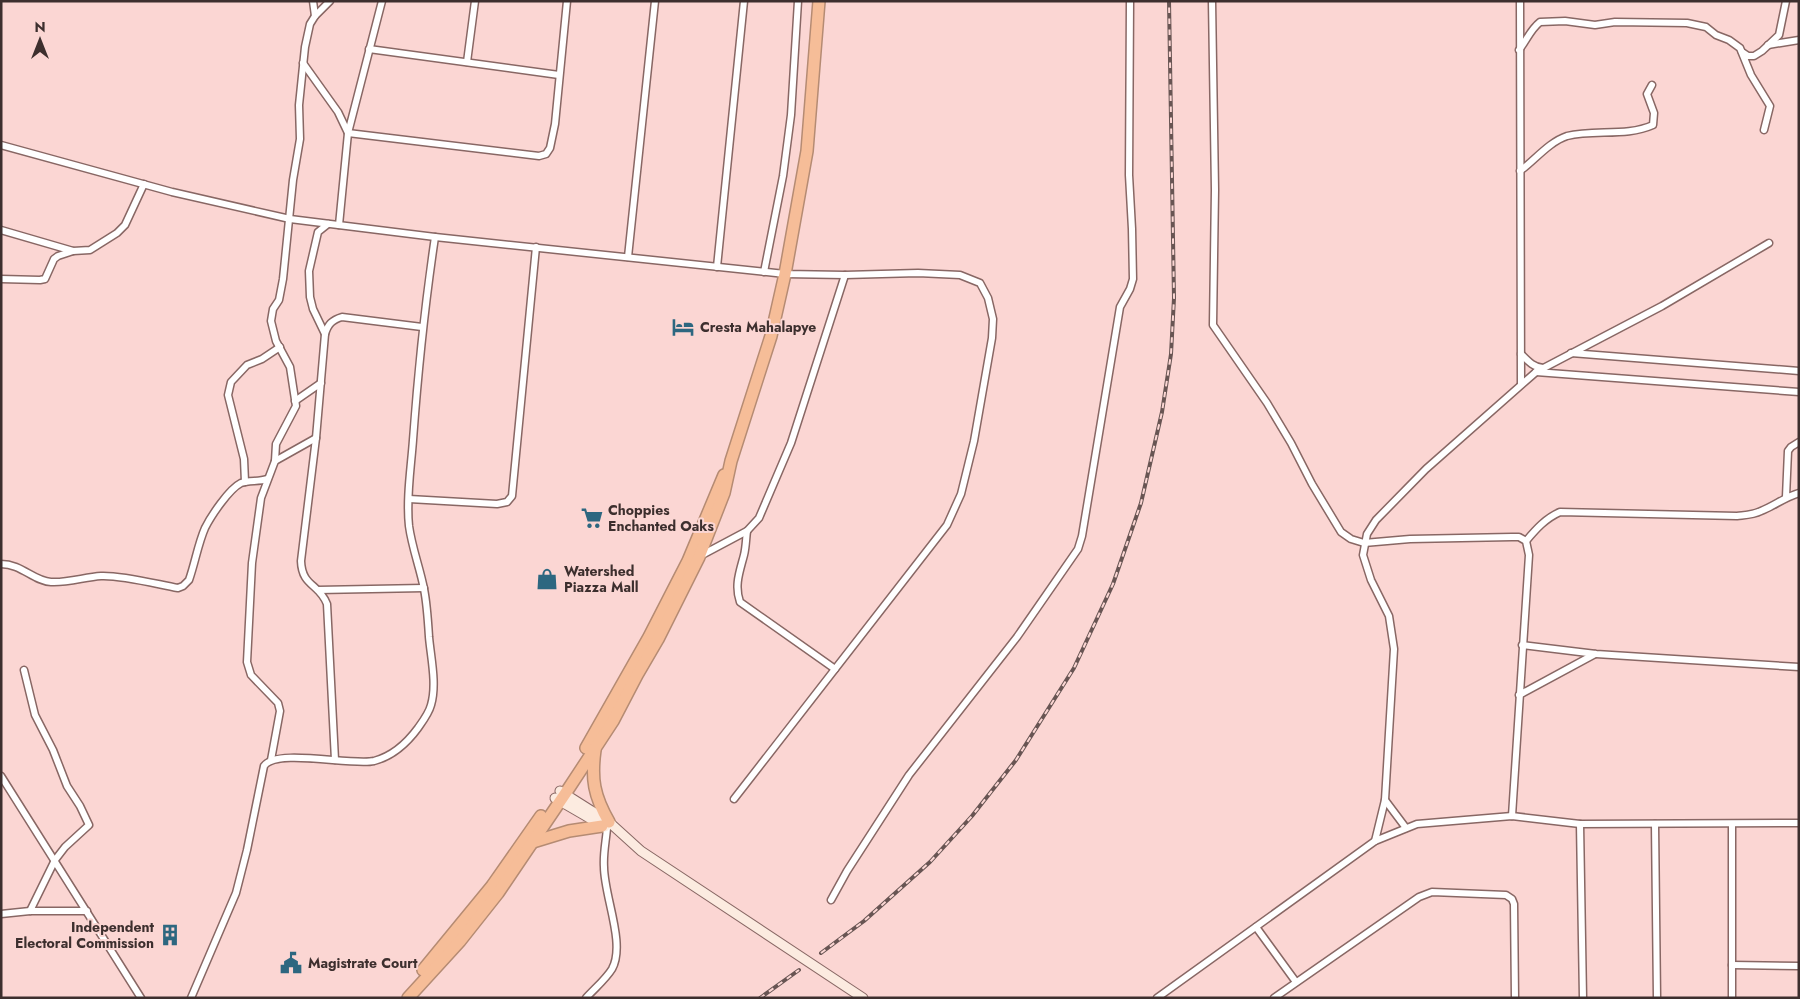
<svg xmlns="http://www.w3.org/2000/svg" width="1800" height="999" font-family="Jost,sans-serif">
	<rect width="100%" height="100%" fill="#fbd6d3"/>
	<g fill="none" stroke-linecap="round" stroke-linejoin="round">
		<g stroke="#886764" stroke-width="9">
			<g id="street">
				<path d="M313,1L315,16"/>
				<path d="M1212,1L1215,190L1213,325L1267,403L1291,443L1312,484L1341,532L1351,539L1364,543L1410,539L1512,537H1519L1526,541L1529,555L1512,816"/>
				<path d="M1520,1L1521,384"/>
				<path d="M1768,45L1799,40"/>
				<path d="M369,49L559,75"/>
				<path d="M1519,50C1527,40 1530,30 1540,22L1565,21L1595,25L1615,22L1687,23L1706,27L1716,35L1729,40L1740,48L1751,75L1770,106L1764,130"/>
				<path d="M1742,52L1748,56H1754L1762,51L1779,35L1786,1"/>
				<path d="M467,62L475,1"/>
				<path d="M303,63L338,112L348,133L539,156L546,154L550,148L555,124L567,1"/>
				<path d="M1,145L172,192L290,219L435,237L785,274L845,275L918,273L960,275L980,283L988,298L993,319L992,338L974,441L961,494L947,525L734,799"/>
				<path d="M1520,171C1535,160 1549,142 1567,136C1595,129 1626,137 1653,125L1654,113L1647,94L1652,85"/>
				<path d="M339,225L348,133L382,1"/>
				<path d="M1,230L73,251L90,250L117,233L125,225L144,184"/>
				<path d="M628,257L655,1"/>
				<path d="M717,267L744,1"/>
				<path d="M764,272L783,176L791,115L798,1"/>
				<path d="M1,279L40,280L45,279L54,259L58,256L73,251"/>
				<path d="M325,334L313,309L310,297L309,271L318,232L328,224"/>
				<path d="M1571,353L1799,371"/>
				<path d="M1521,354C1528,361 1533,367 1543,368"/>
				<path d="M1536,372L1799,392"/>
				<path d="M295,401L321,383"/>
				<path d="M275,461L276,444L296,406L290,367L276,341L271,321L273,309L279,300L283,279L293,180L300,139L299,105L305,47L310,24L315,16L330,1"/>
				<path d="M245,482L244,459L228,395L231,382L247,365L262,359L280,347"/>
				<path d="M1786,497L1788,451L1791,447L1799,442"/>
				<path d="M409,499L497,504L507,502L512,496L536,247"/>
				<path d="M747,531C746,538 746,547 744,555C740,571 734,585 740,602L835,669"/>
				<path d="M1526,541C1536,529 1546,518 1560,512L1737,516C1745,515 1753,515 1761,511C1774,506 1785,497 1799,493"/>
				<path d="M700,556L747,531L759,518L791,443L845,275"/>
				<path d="M1,564C22,564 33,581 51,582C68,583 85,577 101,576C122,575 156,584 178,588L183,586L189,580C195,563 198,544 205,528C211,516 229,489 241,483C249,480 259,482 267,479"/>
				<path d="M318,590L424,588"/>
				<path d="M1522,645L1596,654L1799,667"/>
				<path d="M24,670L35,715L53,750L67,786L80,806L89,825L65,847L55,860L30,911"/>
				<path d="M1519,695L1595,654"/>
				<path d="M271,760L280,711L278,703L251,675L247,662L252,563L261,498L275,461L316,438"/>
				<path d="M335,760L327,604C319,583 302,587 301,561L316,438L325,334C328,324 332,320 342,317L422,327"/>
				<path d="M1,776L141,998"/>
				<path d="M1385,800L1406,828"/>
				<path d="M1580,824L1583,998"/>
				<path d="M1655,824L1657,998"/>
				<path d="M1732,824V998"/>
				<path d="M1375,841L1385,800L1394,649L1389,616L1371,580L1363,555L1367,534L1376,520L1426,469L1536,372L1662,306L1769,243"/>
				<path d="M831,900L847,871L909,775L1017,637L1078,549L1082,536L1120,307L1130,289L1133,279L1132,229L1129,175L1130,1"/>
				<path d="M1,914L30,911H87"/>
				<path d="M1256,927L1296,982"/>
				<path d="M1732,965L1799,966"/>
				<path d="M191,998L236,893L247,850L264,766C276,748 352,766 374,761C393,756 407,743 418,728C423,721 429,713 431,705C437,684 431,659 429,637C428,621 427,604 424,589C420,568 412,548 409,526C406,498 411,468 413,440C418,372 425,304 435,237"/>
				<path d="M586,998C594,989 606,979 612,969C626,944 604,896 604,867C603,854 606,841 607,828"/>
				<path d="M1157,998L1375,841L1417,824L1512,816L1580,824L1799,823"/>
				<path d="M1274,998L1419,897L1432,892L1506,895L1512,899L1514,904L1515,998"/>
			</g>
		</g>
		<g stroke="#886764" stroke-width="11">
			<g id="secondary">
				<path d="M560,791L609,822L641,851L863,998"/>
				<path d="M555,798L605,827"/>
			</g>
		</g>
		<g stroke="#b58b73" stroke-width="14">
			<g id="highway">
				<path d="M586,748L649,637L688,561L724,475"/>
				<path d="M595,750C591,779 594,796 609,822"/>
				<path d="M533,842L569,831L602,826"/>
				<path d="M423,970L492,886L541,816"/>
				<path d="M408,998L460,941L498,893L565,794L613,721L637,675L658,639L699,557L724,493L731,461L771,336L785,274L807,151L819,1"/>
			</g>
		</g>
		<use href="#street" stroke="#fff" stroke-width="6"/>
		<use href="#secondary" stroke="#fcebe0" stroke-width="9"/>
		<use href="#highway" stroke="#f6bd98" stroke-width="11"/>
		<g stroke="#685553" stroke-width="4">
			<g id="rail">
				<path d="M821,953L864,921L930,862L972,816L1016,760L1074,668L1113,584L1141,503L1162,412L1171,354L1174,298L1169,1"/>
				<path d="M760,998L799,970"/>
			</g>
		</g>
		<use href="#rail" stroke="#fbd6d3" stroke-width="2" stroke-dasharray="5.5" stroke-linecap="butt"/>
	</g>
	<defs>
		<g id="hotel-bare" transform="scale(1.725)"><path d="M-6-4.5h1.5V1H6V5H4.5V3h-9V5H-6ZM-4 0a1.8 1.8 0 1 1 3.6 0ZM.5 0V-2.5h3Q6-2.5 6 0Z" fill="#2d6780" stroke="#fbd6d3" stroke-width="2.5" paint-order="stroke"/></g>
		<g id="supermarket-bare" transform="scale(1.725)"><path d="M-6-5.5h2.5l.6 2H6L4.5 2H-2.5L-4.4-4H-6ZM-1.5 3.2a1.3 1.3 0 1 0 .1 0ZM3 3.2a1.3 1.3 0 1 0 .1 0Z" fill="#2d6780" stroke="#fbd6d3" stroke-width="2.5" paint-order="stroke"/></g>
		<g id="shop-bare" transform="scale(1.725)"><path d="M-5-2.5h2.3a2.7 3.5 0 0 1 5.4 0H5L5.5 6h-11ZM-1.5-2.5h3a1.5 2.3 0 0 0-3 0Z" fill="#2d6780" stroke="#fbd6d3" stroke-width="2.5" paint-order="stroke"/></g>
		<g id="building-bare" transform="scale(1.725)"><path d="M-4-6H4V6H1V3H-1V6H-4ZM-2.5-4.3h1.7v1.8h-1.7ZM.8-4.3h1.7v1.8H.8ZM-2.5-1h1.7V.8h-1.7ZM.8-1h1.7V.8H.8Z" fill="#2d6780" stroke="#fbd6d3" stroke-width="2.5" paint-order="stroke"/></g>
		<g id="civic-bare" transform="scale(1.725)"><path d="M-.6-6.5H3V-4.5H.6V-3L4-1V1h2V6H-6V1h2V-1L-.6-3ZM-1.2 2.5V6h2.4V2.5Z" fill="#2d6780" stroke="#fbd6d3" stroke-width="2.5" paint-order="stroke"/></g>
	</defs>
	<g fill-rule="evenodd">
		<use href="#hotel-bare" x="683" y="327"/>
		<use href="#supermarket-bare" x="592" y="518"/>
		<use href="#shop-bare" x="547" y="579"/>
		<use href="#building-bare" x="170" y="935"/>
		<use href="#civic-bare" x="291" y="963"/>
	</g>
	<g text-anchor="middle" stroke-width="4" stroke-linejoin="round" paint-order="stroke">
		<g font-size="14" font-weight="bold" fill="#3d2f2e" stroke="#fbd6d3" text-anchor="start">
			<text x="700" y="332">Cresta Mahalapye</text>
			<text x="608" y="515">Choppies<tspan x="608" dy="16">Enchanted Oaks</tspan></text>
			<text x="564" y="576">Watershed<tspan x="564" dy="16">Piazza Mall</tspan></text>
			<text x="154" y="932" text-anchor="end">Independent<tspan x="154" dy="16">Electoral Commission</tspan></text>
			<text x="308" y="968">Magistrate Court</text>
		</g>
	</g>
	<rect width="1800" height="999" fill="none" stroke="#3d2f2e" stroke-width="5"/>
	<g transform="translate(40 40)" stroke="#fbd6d3" stroke-width="4" paint-order="stroke">
	<path d="M0-4L9 19L0 12L-9 19Z" fill="#3d2f2e"/>
	<text y="-8" font-size="14" font-weight="bold" text-anchor="middle" fill="#3d2f2e">N</text>
	</g>
</svg>
